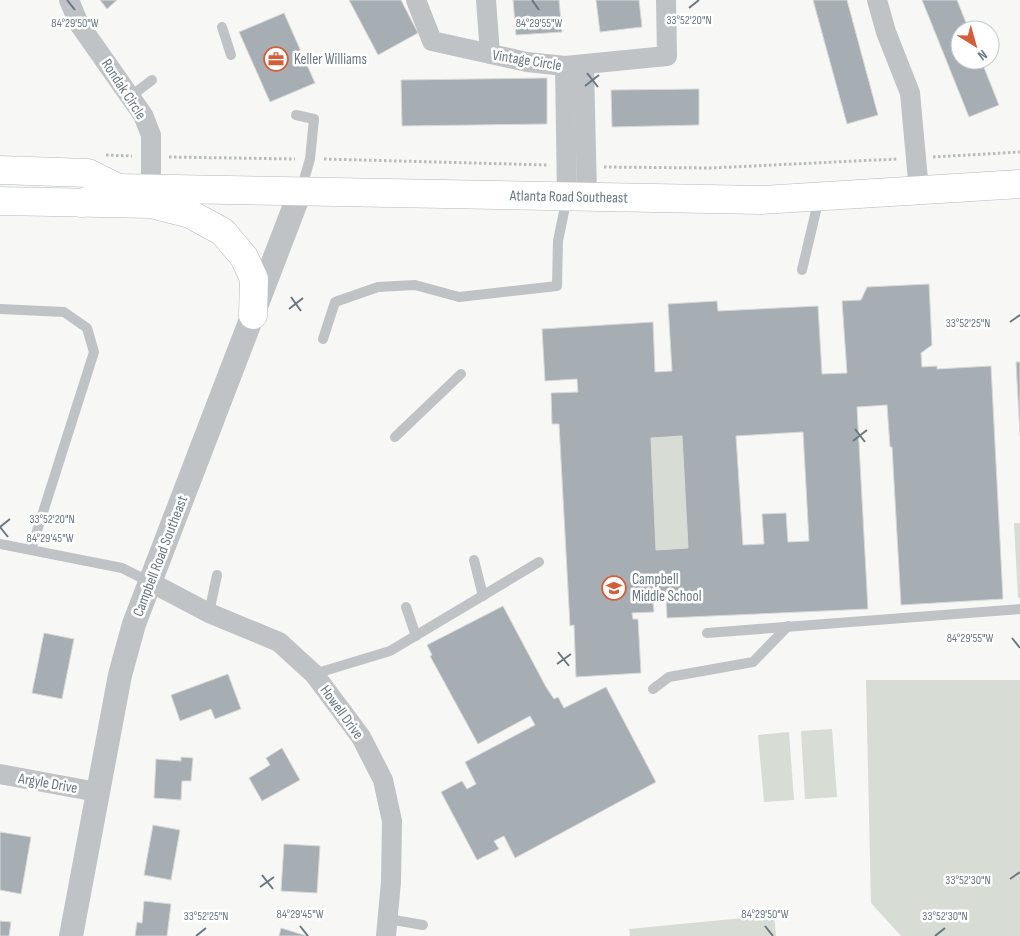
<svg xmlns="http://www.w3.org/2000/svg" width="1020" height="936" font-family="'Sofia Sans Condensed',sans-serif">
	<rect width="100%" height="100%" fill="#f7f7f5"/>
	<g fill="#d7dcd4">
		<path d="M682,436L688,548L656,550L651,438Z"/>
		<path d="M1014,523H1020V598H1018Z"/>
		<path d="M866,680H1020V936H901L871,903Z"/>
		<path d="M832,729L837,797L805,799L801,731Z"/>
		<path d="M789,732L794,800L764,802L758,735Z"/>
		<path d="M774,915L776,936H630L629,929Z"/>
	</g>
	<g fill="#a7aeb3" stroke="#d9d9d7" fill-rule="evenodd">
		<path d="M100,0H117L107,9Z"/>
		<path d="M349,0H401L418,33L378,55Z"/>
		<path d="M513,0H559L562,32L516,35Z"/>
		<path d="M596,0H639L642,27L600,32Z"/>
		<path d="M813,0H847L878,115L847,124Z"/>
		<path d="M922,0H957L969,30H960V60H981L999,105L969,117Z"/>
		<path d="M284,13L315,83L270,102L239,32Z"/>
		<path d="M547,78V124L402,126L401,80Z"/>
		<path d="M699,89V125L612,127L611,90Z"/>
		<path d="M929,284L932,345L921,353L922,367L937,366V369L991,366L1003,599L901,605L892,447H890L887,405L857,407L868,609L667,618L666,599L653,600L654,612L632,613L633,619H638L641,673L576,677L574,625L570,626L559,424H552L551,393L578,392L577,379L545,381L542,329L653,322L655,372L672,371L668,304L717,301L718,311L818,306L822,374L847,373L842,301L861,300L867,287ZM803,432L809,541L788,542L786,513L762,514L764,544L743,545L736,436ZM682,436L688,548L656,550L651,438Z"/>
		<path d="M1016,362H1020V436Z"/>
		<path d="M503,606L546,687L554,699L558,697L564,708L606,687L656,782L515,858L504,836L494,841L499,849L477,860L441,792L462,781L467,789L476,784L465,762L535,725L530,716L478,744L430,656L432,655L427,645Z"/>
		<path d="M44,633L74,639L62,699L32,693Z"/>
		<path d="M228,674L241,709L215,719L211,709L180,721L171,695Z"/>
		<path d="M282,748L300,780L262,801L249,778L270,765L266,758Z"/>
		<path d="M181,757L193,758L191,781H182L181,800L154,798L156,759L181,761Z"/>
		<path d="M153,825L180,830L171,880L144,875Z"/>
		<path d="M0,832L31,837L21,894L0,890Z"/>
		<path d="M284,844L320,846L317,893L281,891Z"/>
		<path d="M144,901L171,904L167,936H135L137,922L142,923Z"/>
		<path d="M0,921L11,922L9,936H0Z"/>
		<path d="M281,928L307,936H279Z"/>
	</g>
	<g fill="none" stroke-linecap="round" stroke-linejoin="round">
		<g stroke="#b4b8bc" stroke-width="29">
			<g id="secondary">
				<path d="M0,170L88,173L118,188"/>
				<path d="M0,201L151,204L190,214L223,232L244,257L254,279L253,315"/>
				<path id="s1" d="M82,203L118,188L761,200L1020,184"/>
			</g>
		</g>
		<g stroke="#b9bcbe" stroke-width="3" stroke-dasharray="2.5 2.5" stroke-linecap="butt">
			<path d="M106,155L132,156"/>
			<path d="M169,157L295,159"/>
			<path d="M933,157L1020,152"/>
			<path d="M324,159L547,165"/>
			<path d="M604,167L711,168L897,159"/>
		</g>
		<g stroke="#bfc3c6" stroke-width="10">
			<path d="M222,27L231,55"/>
			<path d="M131,96L152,80"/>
			<path d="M296,115L314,119L310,159L301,190"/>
			<path d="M802,270L819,198"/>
			<path d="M0,309L64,312L87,328L94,352L31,550"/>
			<path d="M323,339L335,302L378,287L415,285L459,297L557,286L558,241L567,197"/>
			<path d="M395,437L461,374"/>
			<path d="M0,544L122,568L150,582"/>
			<path d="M474,560L483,596"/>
			<path d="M406,607L416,636"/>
			<path d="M209,613L217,575"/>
			<path d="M707,633L1020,609"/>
			<path d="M314,674L390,651L539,562"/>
			<path d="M653,689L669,677L753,662L788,626"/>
			<path d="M388,919L423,925"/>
		</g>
		<g stroke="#bfc3c6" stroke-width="20">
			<path d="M69,0L79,24L143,115L151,135V188"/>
			<path d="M416,0L432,41L527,62L565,66L667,56L666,0"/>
			<path d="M486,0L490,54"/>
			<path d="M877,0L886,32L910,93L919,191"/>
			<path d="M565,66L567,197"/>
			<path d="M584,66L587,196"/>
			<path d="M150,582L209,613L279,642L314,674L361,737L383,780L392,821L391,882L386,936"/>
			<path d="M0,774L97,792"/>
		</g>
		<path stroke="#bfc3c6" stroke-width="24" d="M71,936L120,675L134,624L300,192"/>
		<use href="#secondary" stroke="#fff" stroke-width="28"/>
	</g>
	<path fill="none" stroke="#697783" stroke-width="2" d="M67,0L75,10M532,0L539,10M689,8L699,0M587,73L598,87M585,86L599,75M291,297L301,311M289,309L303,298M1010,322L1020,315M855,429L865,442M853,441L867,430M0,527L8,537M0,527L10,519M1012,638L1020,648M558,652L569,666M557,664L571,654M262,875L273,889M1010,879L1020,872M260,887L274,877M300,926L308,936M765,926L773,936M196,936L206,928M935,936L945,928"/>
	<defs>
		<g id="office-ring" transform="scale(1.25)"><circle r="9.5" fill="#fff" stroke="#d35e39" stroke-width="1.5"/><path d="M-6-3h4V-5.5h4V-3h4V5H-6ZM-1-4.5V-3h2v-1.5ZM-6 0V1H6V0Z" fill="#d35e39"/></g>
		<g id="school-ring" transform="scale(1.25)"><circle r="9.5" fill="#fff" stroke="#d35e39" stroke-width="1.5"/><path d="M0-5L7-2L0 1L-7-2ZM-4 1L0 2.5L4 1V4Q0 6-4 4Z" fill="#d35e39"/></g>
	</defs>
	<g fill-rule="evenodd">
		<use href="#office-ring" x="276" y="59"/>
		<use href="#school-ring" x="614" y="588"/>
	</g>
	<g text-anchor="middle" stroke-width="5" stroke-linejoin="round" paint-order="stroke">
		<g font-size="15" fill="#697783" stroke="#fff" text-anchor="start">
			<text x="294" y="64">Keller Williams</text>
			<text x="632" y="584">Campbell<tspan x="632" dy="17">Middle School</tspan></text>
		</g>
		<g font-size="15" fill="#697783" stroke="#fff">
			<text transform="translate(527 60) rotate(9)" y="5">Vintage Circle</text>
			<text transform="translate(124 89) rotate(57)" y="5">Rondak Circle</text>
			<text dy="5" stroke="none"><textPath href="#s1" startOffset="490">Atlanta Road Southeast</textPath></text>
			<text transform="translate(160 556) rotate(-69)" y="5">Campbell Road Southeast</text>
			<text transform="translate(342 712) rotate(54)" y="5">Howell Drive</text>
			<text transform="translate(48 783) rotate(10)" y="5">Argyle Drive</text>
		</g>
	</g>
	<g font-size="12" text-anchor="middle" fill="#697783" stroke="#fff" stroke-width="5" stroke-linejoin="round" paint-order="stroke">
		<text x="689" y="24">33°52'20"N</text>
		<text x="75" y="27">84°29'50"W</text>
		<text x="539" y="27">84°29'55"W</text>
		<text x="968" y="327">33°52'25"N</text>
		<text x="52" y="523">33°52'20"N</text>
		<text x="50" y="542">84°29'45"W</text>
		<text x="970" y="642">84°29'55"W</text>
		<text x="968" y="884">33°52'30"N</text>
		<text x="300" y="918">84°29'45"W</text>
		<text x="765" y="918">84°29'50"W</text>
		<text x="206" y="920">33°52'25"N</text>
		<text x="945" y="920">33°52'30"N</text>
	</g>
	<g transform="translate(975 45) rotate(143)"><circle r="24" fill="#ffffff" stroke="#c3c9cd"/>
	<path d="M0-4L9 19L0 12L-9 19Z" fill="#d35e39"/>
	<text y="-8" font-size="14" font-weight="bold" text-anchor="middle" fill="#697783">N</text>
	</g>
</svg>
